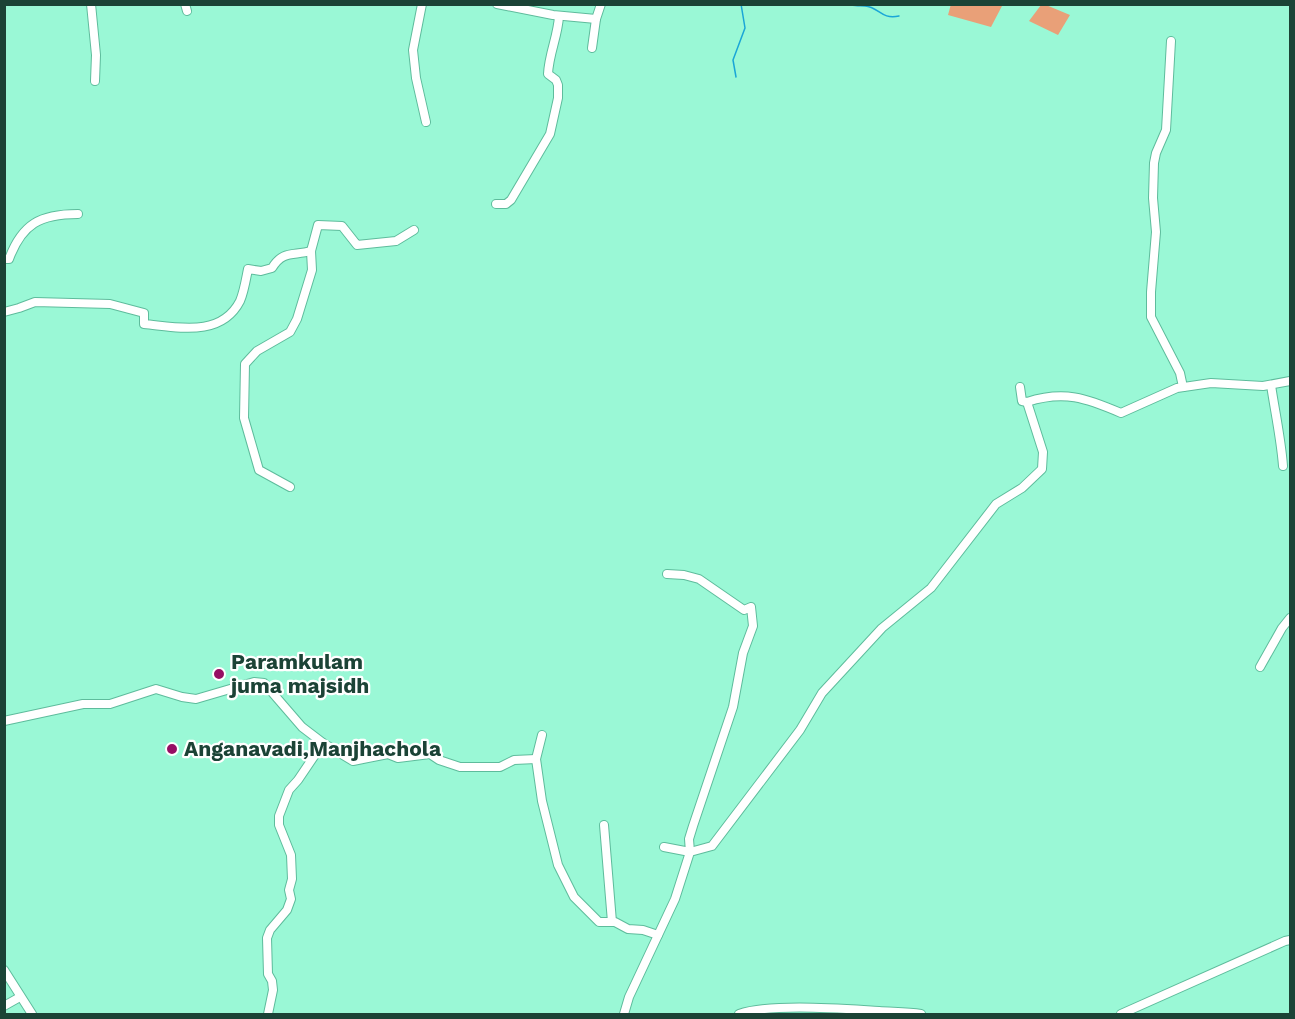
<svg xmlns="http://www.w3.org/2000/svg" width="1295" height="1019" font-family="'Work Sans',sans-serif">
	<rect width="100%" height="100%" fill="#9af8d6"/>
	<g fill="#e9a078">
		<path d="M951,4H1023V5L1002,6L991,27L948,15Z"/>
		<path d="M1041,5H1046L1070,15L1058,35L1029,21Z"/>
	</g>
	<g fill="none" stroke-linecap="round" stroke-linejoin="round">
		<g stroke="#1aa6d7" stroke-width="1.5">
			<path d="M849,4C855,7 859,5 865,6C879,7 881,20 899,16"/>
			<path d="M736,77L733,60L745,28L741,4"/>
		</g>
		<g stroke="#5ebc9c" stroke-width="10">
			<g id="minor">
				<path d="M91,4L96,55L95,81"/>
				<path d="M185,4L187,11"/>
				<path d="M422,4L413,50L416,78L426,122"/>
				<path d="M497,4L553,15L596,19L601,4"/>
				<path d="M1171,41L1166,130L1156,153L1154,163L1153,198L1156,232L1151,292V317L1180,373L1183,387"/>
				<path d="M592,48L596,19"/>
				<path d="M496,204H506L511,200L550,134L558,98V85L556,80L548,74C549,53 558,36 559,16"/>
				<path d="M4,259H9C22,224 40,214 78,214"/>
				<path d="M4,312L19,308L35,302L110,304L144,313V324C177,327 221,338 240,301C244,292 246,279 248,269L261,271L272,268C283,250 293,256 311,251"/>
				<path d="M1271,385C1275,412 1281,439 1283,466"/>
				<path d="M1020,387L1022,401L1027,402"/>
				<path d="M290,487L259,470L244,418L245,364L257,351L290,332L297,319L312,270L311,251L318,225L342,226L357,245L396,241L414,230"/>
				<path d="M1260,667L1282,628L1290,618"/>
				<path d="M4,721L83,704H110L156,689L182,697L196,699L254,682L264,683L302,727L323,743"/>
				<path d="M542,735L536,759L542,801L558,865L574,897L599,922H615L628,929L643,930L658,935"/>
				<path d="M604,825L612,922"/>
				<path d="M664,847L690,852L689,839L693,826L733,707L743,653L753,626L751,607L744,610L699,579L684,575L667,574"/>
				<path d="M4,970L32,1014"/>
				<path d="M4,1006L20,997"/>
				<path d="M268,1014L273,990L272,981L268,974L267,938L270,930L287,910L291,899L289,890L292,879L291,855L279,825V816L289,790L298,780L323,743L353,761L388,754L398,758L430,754L439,760L460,767H500L514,760L536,759"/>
				<path d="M624,1014L629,997L675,899L690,852L712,846L800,730L822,693L882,628L931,588L996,504L1022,488L1042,469L1043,452L1027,402C1064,390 1086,398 1121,413L1177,388L1211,383L1263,386L1290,381"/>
				<path d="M739,1014C771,1003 844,1009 879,1011C893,1012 908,1012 921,1014"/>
				<path d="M1121,1014L1285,941L1290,940"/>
			</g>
		</g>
		<use href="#minor" stroke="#fff" stroke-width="8"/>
	</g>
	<g fill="#960e64" stroke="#fff" stroke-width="2">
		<circle cx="219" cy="674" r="6"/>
		<circle cx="172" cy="749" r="6"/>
	</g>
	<g text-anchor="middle" stroke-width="4.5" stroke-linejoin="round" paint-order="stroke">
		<g font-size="21" font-weight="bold" fill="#1b4336" stroke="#fff" text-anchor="start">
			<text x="231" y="669">Paramkulam<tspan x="231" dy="24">juma majsidh</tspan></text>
			<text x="184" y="756">Anganavadi,Manjhachola</text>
		</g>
	</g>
	<rect width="1295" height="1019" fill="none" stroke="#1b4336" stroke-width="12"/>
</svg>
